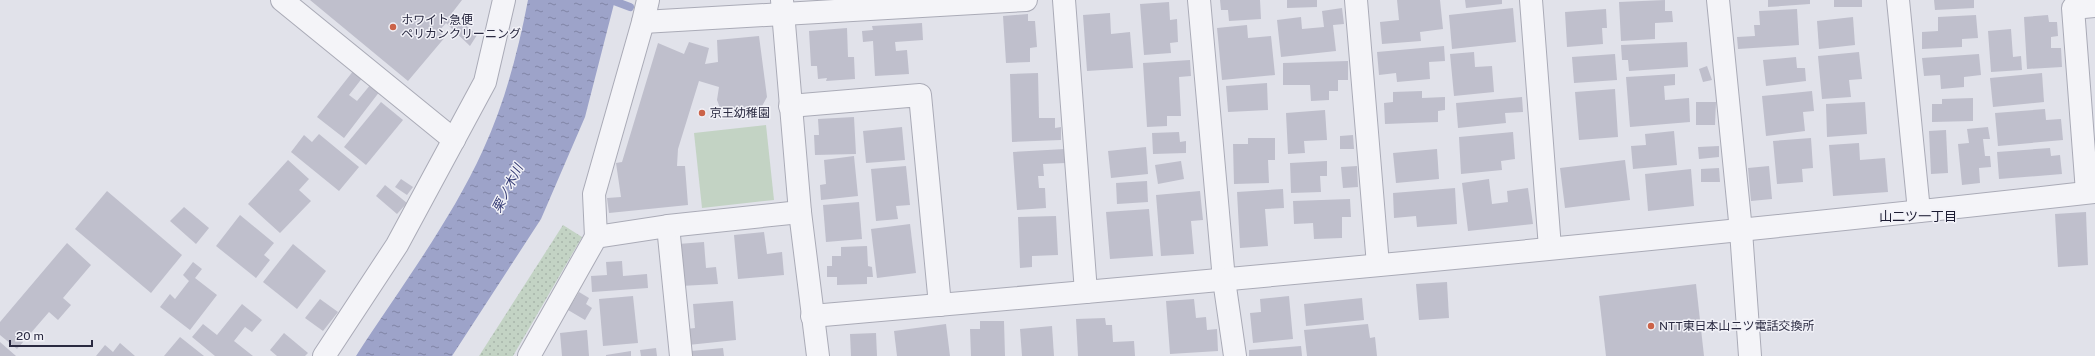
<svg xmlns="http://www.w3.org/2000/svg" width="2095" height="356" font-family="'Public Sans','Noto Sans JP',sans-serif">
	<defs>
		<pattern id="grass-dots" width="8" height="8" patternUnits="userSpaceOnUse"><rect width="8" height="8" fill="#c3d3c4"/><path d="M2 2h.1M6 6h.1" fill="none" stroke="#a8b5aa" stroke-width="1.8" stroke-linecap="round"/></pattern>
		<pattern id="water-ripples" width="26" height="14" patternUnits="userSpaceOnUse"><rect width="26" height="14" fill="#9da3c9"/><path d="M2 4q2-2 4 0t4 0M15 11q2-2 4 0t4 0" fill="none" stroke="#8085a5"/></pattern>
	</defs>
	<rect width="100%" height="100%" fill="#e1e2ea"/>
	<path fill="url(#grass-dots)" d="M563,225L582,237L513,356H479Z"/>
	<path fill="#c3d3c4" d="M766,125L774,200L702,208L694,133Z"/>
	<path fill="url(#water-ripples)" d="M528,0H615L585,117L541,219L452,356H356C398,291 451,221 483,150C505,102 518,52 528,0Z"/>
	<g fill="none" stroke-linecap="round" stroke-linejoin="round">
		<path stroke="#9da3c9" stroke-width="8" d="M614,1L630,7"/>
	</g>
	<g fill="#bfbfcc">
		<path d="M310,0H462L452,13L477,35L470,46L446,23L439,31L446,36L408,81Z"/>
		<path d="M1220,0H1260L1261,19L1229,21L1228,10H1221Z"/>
		<path d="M1287,0H1317V7L1287,8Z"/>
		<path d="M1397,0H1440L1443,29L1420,32L1421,41L1382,44L1380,22L1399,20Z"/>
		<path d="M1465,0H1502V4L1466,8Z"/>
		<path d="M1665,0V11H1672L1673,22L1655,23V39L1621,41L1619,2Z"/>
		<path d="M1768,0H1810V4L1768,7Z"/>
		<rect x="1834" y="0" width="28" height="7"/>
		<path d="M1934,0H1974V8L1935,10Z"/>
		<path d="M1169,2L1170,20L1177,19L1178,42L1170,43L1171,53L1144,55L1140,4Z"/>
		<path d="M1342,8L1344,24L1333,25L1336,51L1281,57L1277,20L1301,17L1302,29L1324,27L1322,11Z"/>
		<path d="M1513,8L1516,42L1452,49L1449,15Z"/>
		<path d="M1606,9L1607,28H1602L1603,44L1567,47L1565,12Z"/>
		<path d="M1797,9L1799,45L1738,49L1737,37L1755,36L1754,25H1760L1759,11Z"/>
		<path d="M1110,13L1111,34L1130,32L1133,68L1087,71L1083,15Z"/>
		<path d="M1028,14V21H1035L1037,47L1030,48V62L1006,63L1003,16Z"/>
		<path d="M1976,15L1978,38L1962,39V47L1922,49V32L1938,31V17Z"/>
		<path d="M2048,15L2049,22H2057L2058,36L2051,37V48H2061L2062,67L2027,69L2024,17Z"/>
		<path d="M1853,17L1855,45L1819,49L1817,21Z"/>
		<path d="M922,23L923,40L895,42L896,51L907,50L909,74L875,76L873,41L863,42L862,31L873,30L872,26Z"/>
		<path d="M1247,25L1248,38L1271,36L1275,75L1222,80L1217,28Z"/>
		<path d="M847,28L848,57H854L855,79L826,81L827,78L818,79L817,66H811L809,31Z"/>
		<path d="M2011,29L2013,57L2021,56L2022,70L1991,72L1988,31Z"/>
		<path d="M759,36L767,97L760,110L752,115L738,118L728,115L720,108L717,100L719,87L699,81L678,149L677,166H685L688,205L609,213L607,198L621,197L616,163L622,162L658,43L684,54L689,42L709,48L705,64L718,62L717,40Z"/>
		<path d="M1687,42L1688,67L1629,71L1628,60H1622L1621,45Z"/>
		<path d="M1444,46L1445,61L1429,62L1430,79L1397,82L1396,73L1379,75L1377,52Z"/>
		<path d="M1474,52L1475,67L1492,66L1494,92L1454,96L1450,54Z"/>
		<path d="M1859,52L1862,79L1849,80L1851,97L1822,99L1818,56Z"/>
		<path d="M1615,54L1617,80L1574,83L1572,57Z"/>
		<path d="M1979,54L1981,75L1964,77V87L1941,89L1940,75L1924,76L1922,58Z"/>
		<path d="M1796,57L1797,68H1805L1806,81L1766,86L1763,60Z"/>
		<path d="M1190,60L1191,76L1179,77L1181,116H1167V126L1147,127L1143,63Z"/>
		<path d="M1348,61V80H1338V91H1329V100L1311,101L1310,85H1283V63Z"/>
		<path d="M1707,66L1712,80L1703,82L1699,69Z"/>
		<path d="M354,70L363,77L349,95L357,101L371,84L380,91L344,138L317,117Z"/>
		<path d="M1038,73L1039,118H1055V128L1061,127V140L1012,142L1010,74Z"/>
		<path d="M2042,73L2044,102L1993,107L1990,78Z"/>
		<path d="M1675,74V85L1664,86L1665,100L1689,98L1690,122L1630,127L1626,77Z"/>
		<path d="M1267,83L1268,110L1228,112L1226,86Z"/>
		<path d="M1615,89L1618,137L1579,140L1575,92Z"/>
		<path d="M1422,91V98L1445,97V110L1438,111V122L1385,124L1384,103L1393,102V92Z"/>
		<path d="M1812,91L1814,111L1803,112L1805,131L1766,136L1762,96Z"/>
		<path d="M1522,97L1523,112L1505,113L1506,123L1458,128L1456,103Z"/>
		<path d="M1973,98V121L1932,122V104H1942V99Z"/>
		<path d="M381,102L403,120L366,165L344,147Z"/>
		<path d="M1696,102H1716L1715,125H1696Z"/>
		<path d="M1865,102L1867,134L1827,137L1826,104Z"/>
		<path d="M2045,109L2046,120L2061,119L2063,140L1998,146L1995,113Z"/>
		<path d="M1325,110L1327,140L1304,141L1305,153L1288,154L1286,113Z"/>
		<path d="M854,117L856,154L815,155L814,135H819L818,119Z"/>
		<path d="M902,127L905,160L866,163L863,131Z"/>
		<path d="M1988,127L1990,139H1983L1985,156H1990L1991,167L1979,168L1980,183L1962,185L1958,144L1969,143L1967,129Z"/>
		<path d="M1946,130L1948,173L1931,174L1929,131Z"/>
		<path d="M1674,131L1677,165L1633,169L1631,146L1646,145L1645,134Z"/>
		<path d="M1179,132L1180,142L1186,141V153L1153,154L1152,133Z"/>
		<path d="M1513,132L1515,159L1501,161L1502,170L1461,174L1459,137Z"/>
		<path d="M319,134L359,167L339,191L291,152L304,135L312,142Z"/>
		<path d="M1353,135L1354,149H1340V136Z"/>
		<path d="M1248,138H1275V160H1268L1269,183L1234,184L1233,144H1248Z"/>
		<path d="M1811,138L1813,168L1802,169L1803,182L1777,184L1773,141Z"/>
		<path d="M1859,143L1860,160L1885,158L1888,192L1833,196L1829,145Z"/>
		<path d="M1719,146V157L1699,159L1698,147Z"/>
		<path d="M1146,147L1148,174L1111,178L1108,151Z"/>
		<path d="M2050,148L2051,156L2060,155L2062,174L1999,179L1997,152Z"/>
		<path d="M1065,149L1066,163L1043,164L1044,176H1038L1039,188H1045L1046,208L1017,210L1013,152Z"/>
		<path d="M1437,149L1439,179L1396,183L1393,153Z"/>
		<path d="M854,156L858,196L821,200L820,185L826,184L824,160Z"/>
		<path d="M288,160L309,179L299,190L311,201L280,233L248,204Z"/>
		<path d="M1625,160L1630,200L1565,208L1560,168Z"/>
		<path d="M1181,161L1184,179L1158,184L1155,165Z"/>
		<path d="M1327,161V176H1320L1321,192L1291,193L1290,163Z"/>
		<path d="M906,166L910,205L896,206L898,219L876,221L871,169Z"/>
		<path d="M1357,166L1358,187L1343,188L1341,167Z"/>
		<path d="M1769,166L1772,199L1751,201L1748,168Z"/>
		<path d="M1719,168L1720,182H1701V169Z"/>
		<path d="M1691,169L1694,206L1648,211L1645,174Z"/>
		<path d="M401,179L413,187L407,195L395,187Z"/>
		<path d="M1489,179L1492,204L1508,202L1507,191L1528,188L1533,224L1468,231L1462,183Z"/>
		<path d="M1147,181L1148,202L1117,204L1116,183Z"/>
		<path d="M385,185L407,203L397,214L376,196Z"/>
		<path d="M1455,188L1457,224L1417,227L1416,216L1394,218L1393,193Z"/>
		<path d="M1283,189L1284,208L1265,209L1268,246L1240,248L1237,192Z"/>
		<path d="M107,191L182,255L151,293L75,229Z"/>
		<path d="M1200,191L1203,220L1191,221L1194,254L1161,256L1156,195Z"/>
		<path d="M1350,199L1351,217H1342V238L1314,239L1313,223L1294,224L1293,201Z"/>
		<path d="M859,202L862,239L826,242L823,205Z"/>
		<path d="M184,207L209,228L196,244L170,221Z"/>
		<path d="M1149,209L1153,256L1110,259L1106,212Z"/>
		<path d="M2086,212L2088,265L2058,267L2055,214Z"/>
		<path d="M240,215L274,243L264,255L270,260L256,278L216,246Z"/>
		<path d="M1056,216L1058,255L1032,256V267L1020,268L1018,217Z"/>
		<path d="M910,224L916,273L877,278L871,229Z"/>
		<path d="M764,232L767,254L782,252L784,275L738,279L734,235Z"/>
		<path d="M704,242L706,268L716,267L718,284L680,286L678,244Z"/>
		<path d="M67,243L91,265L63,298L71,305L58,320L49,312L17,349L0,335V322Z"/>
		<path d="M293,244L326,271L297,309L263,282Z"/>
		<path d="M867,246L868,266L872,267L873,277H867V284L837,285V277H827V266H832V256H841V247Z"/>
		<path d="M622,261L623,276L647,274L648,288L592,292L591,276L607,275L606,262Z"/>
		<path d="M193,262L202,269L195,278L217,295L190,330L160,307L170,294L175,299L189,281L183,275Z"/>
		<path d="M1447,282L1449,318L1419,320L1416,284Z"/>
		<path d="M1696,284L1704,356H1606L1599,296Z"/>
		<path d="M579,292L589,298L586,304L592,308L585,320L568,310Z"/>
		<path d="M633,296L638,343L603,346L599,299Z"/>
		<path d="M1289,296L1293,339L1253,343L1250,313L1261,312L1260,299Z"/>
		<path d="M1362,298L1364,320L1306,326L1304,304Z"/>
		<path d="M320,299L338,312L323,331L305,318Z"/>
		<path d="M1194,299L1196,318L1206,317L1207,330L1217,329L1218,351L1170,354L1166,301Z"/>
		<path d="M733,301L736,340L688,345L686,329L695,328L693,304Z"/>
		<path d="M242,304L262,320L252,332L245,327L234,341L253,356H215L192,337L203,324L217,335Z"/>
		<path d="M1105,318L1106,325H1112L1113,342L1134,341L1135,356H1078L1076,319Z"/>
		<path d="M980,321H1004L1005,356H971L970,329H980Z"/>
		<path d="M946,324L950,356H897L894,331Z"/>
		<path d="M1368,324L1370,338L1375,337L1377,356H1307L1304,330Z"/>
		<path d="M1052,326L1054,356H1022L1020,329Z"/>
		<path d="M587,330L589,356H562L560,333Z"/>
		<path d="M284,333L308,353L305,356H277L270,350Z"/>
		<path d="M876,333L877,356H851L850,334Z"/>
		<path d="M180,337L204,356H164Z"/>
		<path d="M0,342L16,356H0Z"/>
		<path d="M120,343L135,356H96L105,345L113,352Z"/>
		<path d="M1301,346L1302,356H1249V350Z"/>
		<path d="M656,348L657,356H641L640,350Z"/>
		<path d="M723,348L724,356H691V351Z"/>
		<path d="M631,351V356H606V355Z"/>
	</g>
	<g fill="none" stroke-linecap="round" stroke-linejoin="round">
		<g stroke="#aaabb7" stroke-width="24">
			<g id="minor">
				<path d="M282,0L454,140"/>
				<path d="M782,0L800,212L818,356"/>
				<path d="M1064,0L1086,292"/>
				<path d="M1199,0L1224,280L1235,356"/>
				<path d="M1356,0L1378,265"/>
				<path d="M1531,0L1550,248"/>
				<path d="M1718,0L1741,231L1750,356"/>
				<path d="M1898,0L1919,211"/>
				<path d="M643,22L1026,0"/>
				<path d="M790,106L920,95L940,305"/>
				<path d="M2087,192L2073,8L2095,6"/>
				<path d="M668,226L681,356"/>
				<path d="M596,237L594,194L643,22L648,0"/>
				<path d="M812,316C1240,279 1668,240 2095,192"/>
				<path d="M324,356L397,245L485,82L504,0"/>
				<path d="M529,356L596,237L668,226L800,212"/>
			</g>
		</g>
		<use href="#minor" stroke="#f4f4f8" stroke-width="22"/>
	</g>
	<g fill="#cb6349" stroke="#f1f1f7" stroke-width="1.5">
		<circle cx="393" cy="27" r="4"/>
		<circle cx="702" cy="113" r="4"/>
		<circle cx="1651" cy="326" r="4"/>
	</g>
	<g text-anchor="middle" stroke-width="3" stroke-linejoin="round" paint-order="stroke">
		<g font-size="12" fill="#2a2a41" stroke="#f1f1f7" text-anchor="start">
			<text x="401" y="24">ホワイト急便<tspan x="401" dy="14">ペリカンクリーニング</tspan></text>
			<text x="710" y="117">京王幼稚園</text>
			<text x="1659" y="330">NTT東日本山ニツ電話交換所</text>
		</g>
		<g font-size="13" font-style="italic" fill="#353b74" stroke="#f1f1f7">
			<text transform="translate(507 188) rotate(-63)" y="5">栗ノ木川</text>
		</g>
		<g font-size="13" fill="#1c1c32" stroke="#f1f1f7">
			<text x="1918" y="221">山二ツ一丁目</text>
		</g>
	</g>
	<path d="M10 340v6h82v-6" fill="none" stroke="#2a2a41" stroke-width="2"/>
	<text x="16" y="340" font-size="12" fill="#2a2a41" stroke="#f1f1f7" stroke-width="3" paint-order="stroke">20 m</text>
</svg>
